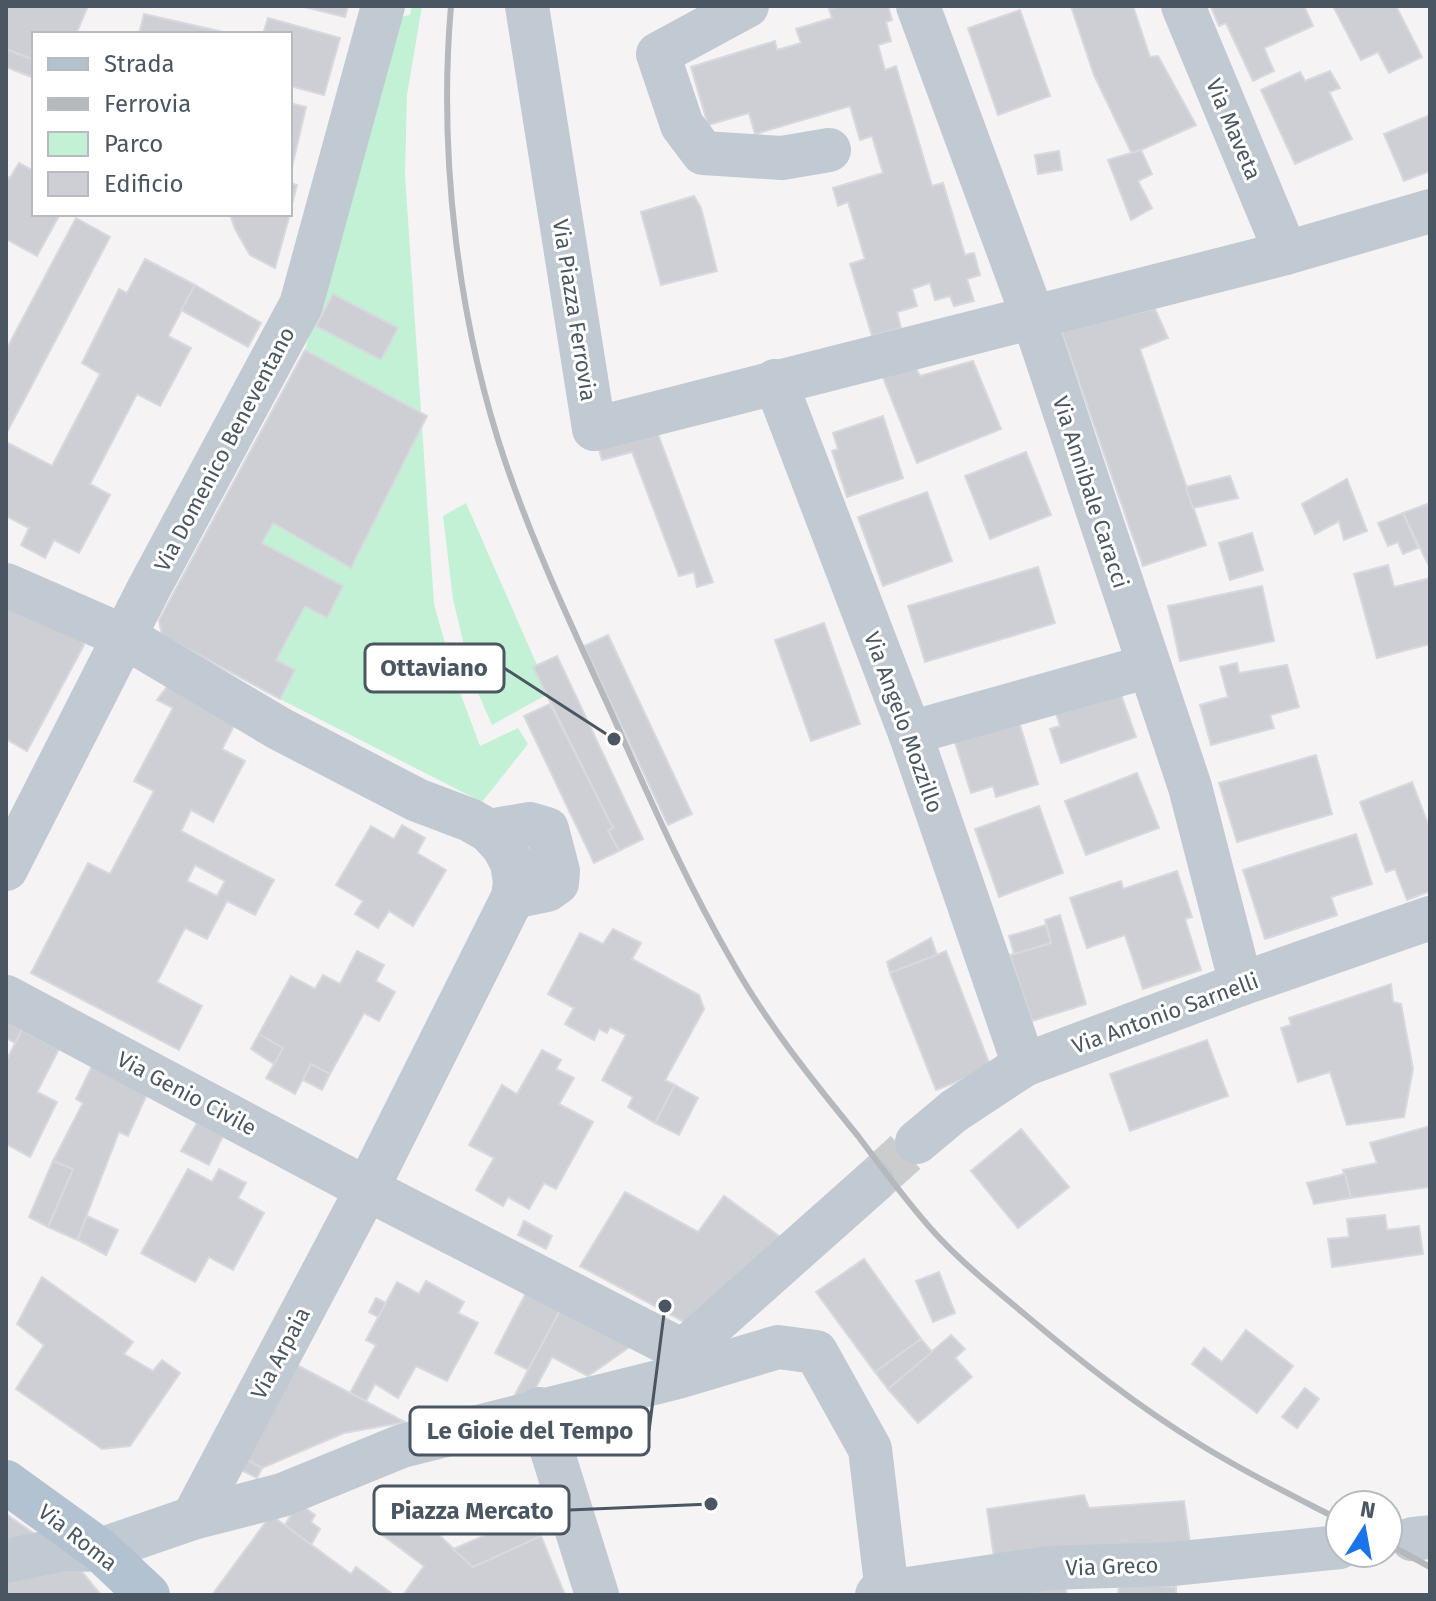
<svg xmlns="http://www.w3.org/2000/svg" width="1436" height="1601" font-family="'Fira Sans',sans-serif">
	<rect width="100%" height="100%" fill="#f5f3f3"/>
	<g fill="#c3f1d5">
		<path d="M412,6H422L407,95L405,175L434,604L455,679L480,746L518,728L528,744L482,802L280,699L159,620L305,350L395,18L410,15Z"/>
		<path d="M466,503L537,665L534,667L546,695L492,725L472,679L453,599L443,516Z"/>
	</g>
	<g fill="#cdcfd5" stroke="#d7d9de" stroke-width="2" fill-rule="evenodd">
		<path d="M6,6H88L76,34H34V60L6,49Z"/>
		<path d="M300,6H348L345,17Z"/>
		<path d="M840,6H888L892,20L886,22L891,41L878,45L885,70L896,66L932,186L943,183L965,255L974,253L980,275L967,279L974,301L954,306L950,296L935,300L930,283L912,289L917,306L897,312L901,328L872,336L850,264L865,259L848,202L838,206L833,188L883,173L872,136L860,140L850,106L755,134L749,113L708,125L691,67L775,41L777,50L801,43L796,29L832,18L829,9Z"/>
		<path d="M1071,6H1133L1150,57L1158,56L1196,125L1132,154L1094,75Z"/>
		<path d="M1214,6H1304L1313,26L1264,48L1274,71L1253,81L1226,23L1219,26L1211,7Z"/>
		<path d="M1333,6H1396L1422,57L1389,73L1378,52L1361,60Z"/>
		<path d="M1020,10L1050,96L998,115L968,28Z"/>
		<path d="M144,14L223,32L222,34H139Z"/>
		<path d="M268,18L340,38L324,95L290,86V34H263Z"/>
		<path d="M6,49L34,60V78L6,67Z"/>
		<path d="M1330,71L1340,88L1329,92L1352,139L1295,164L1261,90L1300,72L1305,81Z"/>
		<path d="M290,103L306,107L292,167H290Z"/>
		<path d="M1430,115V171L1404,181L1384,134Z"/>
		<path d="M1141,150L1152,174L1138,181L1152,208L1131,220L1108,160Z"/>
		<path d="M1059,151L1062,170L1038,174L1035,155Z"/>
		<path d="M19,163L34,171V214H60L37,256L6,239V176L10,178Z"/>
		<path d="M290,183L297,185L290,212Z"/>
		<path d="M694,196L701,208L717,271L661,285L641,212Z"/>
		<path d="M230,214H290L275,268L250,255L235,229Z"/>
		<path d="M76,218L110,237L6,434V350Z"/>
		<path d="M145,259L195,285L168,336L191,348L160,406L137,394L90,484L110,495L79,553L54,540L45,558L21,545L29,528L6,516V442L52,466L100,374L82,363L119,289L127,293Z"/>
		<path d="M195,285L261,323L248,347L181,310Z"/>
		<path d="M333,294L398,328L381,360L316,326Z"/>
		<path d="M1155,309L1168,338L1140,349L1206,545L1143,566L1061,330Z"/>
		<path d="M305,350L427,416L351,568L273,523L262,543L343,586L327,618L305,606L276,660L295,670L280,699L162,635L159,620Z"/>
		<path d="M973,361L1001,429L917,463L882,375L916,368L920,376Z"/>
		<path d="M883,416L903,478L847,497L832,451L838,449L833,433Z"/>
		<path d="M653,421L713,582L697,587L694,572L679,576L632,452L602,460L594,433Z"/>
		<path d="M1026,452L1051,515L990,539L965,476Z"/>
		<path d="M1230,476L1238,498L1193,508L1186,487Z"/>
		<path d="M1347,479L1367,531L1344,540L1339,521L1315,534L1302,504Z"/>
		<path d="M927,492L952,561L883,586L858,517Z"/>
		<path d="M1427,504L1430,513V568L1403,513Z"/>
		<path d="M1403,513L1418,548L1403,554L1398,542L1388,546L1378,523Z"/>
		<path d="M1252,533L1263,570L1230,580L1219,543Z"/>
		<path d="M1388,565L1394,587L1430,578V644L1377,658L1354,574Z"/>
		<path d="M1038,567L1055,623L925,662L908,606Z"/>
		<path d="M1262,586L1274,641L1180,661L1168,606Z"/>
		<path d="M6,598L80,637L84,645L27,751L6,739Z"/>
		<path d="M824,623L860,724L811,741L775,640Z"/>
		<path d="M608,635L692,814L668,825L584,646Z"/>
		<path d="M557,656L643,839L619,851L608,830L613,828L533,667Z"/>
		<path d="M1237,663L1239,673L1287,665L1299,707L1270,715L1274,728L1211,745L1200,705L1228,697L1220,667Z"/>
		<path d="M170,683L238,718L222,749L245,761L213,822L191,810L181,831L274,880L255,915L227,901L207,939L185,928L157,982L202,1006L179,1050L31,973L88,863L110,874L154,791L134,781L173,708L157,700ZM195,865L225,881L217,896L187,881Z"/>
		<path d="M1118,686L1136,737L1061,763L1050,729L1060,726L1054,707Z"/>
		<path d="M550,704L613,828L608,830L619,851L594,863L524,716Z"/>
		<path d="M1016,712L1038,784L996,797L993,786L971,793L952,733Z"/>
		<path d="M1316,755L1332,814L1237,842L1219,783Z"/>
		<path d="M1137,773L1159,828L1086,855L1065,801Z"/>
		<path d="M1412,782L1430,829V891L1407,900L1395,869L1386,872L1360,802Z"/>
		<path d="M1039,806L1063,873L999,897L975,829Z"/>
		<path d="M402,825L425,838L417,853L446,870L413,926L389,911L378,928L355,914L363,901L336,885L371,826L394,839Z"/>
		<path d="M1356,834L1372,884L1331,897L1337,915L1265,939L1243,870Z"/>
		<path d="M1177,871L1192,917L1185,919L1201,970L1143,989L1125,935L1087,948L1070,898L1121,881L1123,889Z"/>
		<path d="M1060,915L1086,1004L1032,1021L1010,955L1051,943L1045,920Z"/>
		<path d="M1046,925L1051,943L1014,954L1009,936Z"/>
		<path d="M613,929L641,943L632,959L699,995L704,1009L665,1080L675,1085L655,1123L628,1107L633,1097L602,1080L626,1035L610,1027L607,1033L599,1029L594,1040L565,1024L574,1008L548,994L580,933L603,944Z"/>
		<path d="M931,938L937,955L890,973L887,962Z"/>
		<path d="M357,951L384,965L376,981L395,992L379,1021L364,1013L330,1074L311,1064L295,1094L266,1078L283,1048L259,1034L291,976L315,989L323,975L340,984Z"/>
		<path d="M946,951L991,1068L936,1090L890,973Z"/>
		<path d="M1391,984L1393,1002L1401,1004L1413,1069L1404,1117L1347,1125L1330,1072L1298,1082L1281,1028L1291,1025L1289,1018Z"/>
		<path d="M6,1021L22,1030L15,1043L6,1038Z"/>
		<path d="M22,1030L59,1049L37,1092L57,1102L30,1157L6,1144V1061Z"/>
		<path d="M259,1034L283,1048L274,1064L251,1049Z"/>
		<path d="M1207,1040L1228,1096L1130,1131L1110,1074Z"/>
		<path d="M542,1050L561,1060L556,1069L574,1078L559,1104L593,1122L556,1189L544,1183L529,1209L508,1197L503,1206L476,1190L494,1158L469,1145L502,1085L517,1094Z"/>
		<path d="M311,1064L330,1074L322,1090L303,1080Z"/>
		<path d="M92,1066L148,1092L128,1136L119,1132L77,1240L48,1227L73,1169L53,1161L83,1103L76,1099Z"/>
		<path d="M675,1085L698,1098L679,1135L655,1123Z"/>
		<path d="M197,1123L223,1136L209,1165L181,1151Z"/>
		<path d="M1430,1126V1187L1351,1198L1343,1170L1377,1163L1370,1143Z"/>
		<path d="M1021,1129L1069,1187L1018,1228L971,1171Z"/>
		<path d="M53,1161L73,1169L48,1227L29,1217Z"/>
		<path d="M188,1169L212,1182L219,1169L246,1183L238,1198L264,1213L233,1270L209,1257L195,1282L141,1253Z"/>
		<path d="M1345,1174L1351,1198L1314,1204L1307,1183Z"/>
		<path d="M625,1192L698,1232L724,1196L786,1241L688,1324L580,1266Z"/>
		<path d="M1385,1215L1387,1230L1419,1226L1423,1254L1332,1267L1328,1239L1349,1237L1347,1219Z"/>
		<path d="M87,1216L118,1230L106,1255L78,1240Z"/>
		<path d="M524,1221L552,1236L546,1249L518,1235Z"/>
		<path d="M864,1259L921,1339L875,1372L816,1292Z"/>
		<path d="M939,1272L955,1313L933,1322L916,1281Z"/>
		<path d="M42,1277L133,1342L124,1354L153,1371L162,1360L180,1373L130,1446L102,1449L16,1389L44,1345L17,1324Z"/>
		<path d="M426,1281L464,1302L458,1313L478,1323L447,1381L416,1366L398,1398L375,1384L366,1401L350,1393L376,1345L366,1340L397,1282L419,1294Z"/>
		<path d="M529,1287L563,1305L528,1370L495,1353Z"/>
		<path d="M376,1298L386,1303L378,1317L369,1312Z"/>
		<path d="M563,1305L635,1343L588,1376L552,1357L533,1393L511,1402Z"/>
		<path d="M1246,1330L1293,1366L1257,1413L1192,1364L1204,1348L1222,1362Z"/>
		<path d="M951,1335L965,1349L955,1358L972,1377L918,1423L888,1389Z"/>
		<path d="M921,1339L932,1352L888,1389L875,1372Z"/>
		<path d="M295,1364L405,1422L344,1433L262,1468L246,1459Z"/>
		<path d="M1305,1388L1319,1399L1297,1428L1282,1417Z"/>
		<path d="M246,1459L262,1468L257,1478L241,1470Z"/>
		<path d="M1084,1495L1089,1508L1184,1501L1191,1549L995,1564L987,1509Z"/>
		<path d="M298,1503L315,1515L311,1522L320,1529L311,1545L285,1525Z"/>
		<path d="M393,1510L436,1532L473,1567L541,1536L565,1595H403L424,1566L377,1531Z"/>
		<path d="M6,1514L49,1544L6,1553Z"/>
		<path d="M271,1515L351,1574L356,1567L394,1595H212Z"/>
		<path d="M533,1515L541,1536L473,1567L453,1549Z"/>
		<path d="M69,1556L101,1595H6V1569Z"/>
		<path d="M1064,1581L1067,1595H954Z"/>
		<path d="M1119,1584L1176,1587V1595H1118Z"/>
	</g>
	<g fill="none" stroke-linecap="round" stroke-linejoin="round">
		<path stroke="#caccce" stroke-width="44" stroke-dasharray="44 22" stroke-linecap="butt" d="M873,1182L917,1142"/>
		<g stroke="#c1cad2" stroke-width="44">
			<path d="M527,6L594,429L1286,253L1430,211"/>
			<path d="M747,6L658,54L682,125L703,153L782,158L829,150"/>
			<path d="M918,6L1033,317L1190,787L1241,984"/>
			<path d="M1183,6L1286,253"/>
			<path d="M775,381L910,733L1024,1065"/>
			<path d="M6,585L125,637L280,729L417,800L470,820L489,831L503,846L512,863L515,882L513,897L367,1189L193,1518"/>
			<path d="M910,733L1149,666"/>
			<path d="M489,831L530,824L547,829L558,871L557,883L547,890L513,897"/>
			<path d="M6,869L148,590L301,305L383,6"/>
			<path d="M6,997L367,1189L683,1351"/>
			<path d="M917,1142L954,1111L1024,1065L1241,984L1430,918"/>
			<path d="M683,1351L873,1182"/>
			<path d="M539,1409L597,1595"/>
			<path d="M1412,1539L1430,1537"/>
			<path d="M6,1561L64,1549L100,1550L193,1518L282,1495L402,1446L678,1377L778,1347L816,1352L870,1449L886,1584L877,1595"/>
			<path d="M886,1584L901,1590L1049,1568L1172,1564L1340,1547"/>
		</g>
		<path stroke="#b3c2d1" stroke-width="44" d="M6,1482L100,1550L148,1595"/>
		<g stroke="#b5b8bd" stroke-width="6">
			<path d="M451,6C438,155 458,323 506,464C535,549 574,631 611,712C649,797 686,882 733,963C768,1025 813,1081 858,1136C882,1168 906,1201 933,1231C959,1260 992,1287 1022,1312C1079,1360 1137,1406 1201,1445C1246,1473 1293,1496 1340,1520"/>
			<path d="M1388,1544L1430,1567"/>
		</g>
	</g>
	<g text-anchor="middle" stroke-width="6" stroke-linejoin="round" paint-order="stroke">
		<g font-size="22" fill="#4a5661" stroke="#fff">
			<text transform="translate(1234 129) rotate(67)" y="8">Via Maveta</text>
			<text transform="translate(575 310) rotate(81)" y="8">Via Piazza Ferrovia</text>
			<text transform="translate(224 449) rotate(-62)" y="8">Via Domenico Beneventano</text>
			<text transform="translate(1091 492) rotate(72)" y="8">Via Annibale Caracci</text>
			<text transform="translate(904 722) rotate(70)" y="8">Via Angelo Mozzillo</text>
			<text transform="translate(1165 1013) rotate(-20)" y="8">Via Antonio Sarnelli</text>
			<text transform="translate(187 1093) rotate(28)" y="8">Via Genio Civile</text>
			<text transform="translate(280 1353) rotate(-62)" y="8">Via Arpaia</text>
			<text transform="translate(78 1537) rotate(38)" y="8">Via Roma</text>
			<text transform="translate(1112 1566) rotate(-2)" y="8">Via Greco</text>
		</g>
	</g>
	<path fill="none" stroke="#4a5661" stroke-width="3" d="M614 739L504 668M665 1306L649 1431M711 1504L569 1510"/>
	<g fill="#4a5661" stroke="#fff" stroke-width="3">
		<circle cx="614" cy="739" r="8"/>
		<circle cx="665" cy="1306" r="8"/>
		<circle cx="711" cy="1504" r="8"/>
	</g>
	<g fill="#fff" stroke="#4a5661" stroke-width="3">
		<rect x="365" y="644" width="139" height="48" rx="8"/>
		<rect x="410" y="1407" width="239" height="48" rx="8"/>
		<rect x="374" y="1486" width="195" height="48" rx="8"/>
	</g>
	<g font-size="24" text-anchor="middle" font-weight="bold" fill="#4a5661">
		<text x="434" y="676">Ottaviano</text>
		<text x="530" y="1439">Le Gioie del Tempo</text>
		<text x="472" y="1519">Piazza Mercato</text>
	</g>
	<rect width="1436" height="1601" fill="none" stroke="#4a5661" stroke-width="16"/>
	<rect x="32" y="32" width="260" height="184" fill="#ffffff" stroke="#b7bbc0" stroke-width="2"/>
	<rect x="48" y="58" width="40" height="12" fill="#b3c2d1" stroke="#b7bbc0" stroke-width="2"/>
	<text x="104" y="72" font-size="24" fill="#4a5661">Strada</text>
	<rect x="48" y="98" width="40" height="12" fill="#b5b8bd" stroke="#b7bbc0" stroke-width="2"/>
	<text x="104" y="112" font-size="24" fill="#4a5661">Ferrovia</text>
	<rect x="48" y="132" width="40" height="24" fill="#c3f1d5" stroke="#b7bbc0" stroke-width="2"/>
	<text x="104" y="152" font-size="24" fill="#4a5661">Parco</text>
	<rect x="48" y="172" width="40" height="24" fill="#cdcfd5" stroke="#b7bbc0" stroke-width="2"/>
	<text x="104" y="192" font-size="24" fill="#4a5661">Edificio</text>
	<g transform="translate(1364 1529) rotate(11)"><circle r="38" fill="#ffffff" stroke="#b7bbc0" stroke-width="2"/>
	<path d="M0-6L14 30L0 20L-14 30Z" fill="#1a73e8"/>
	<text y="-12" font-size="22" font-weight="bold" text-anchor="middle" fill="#4a5661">N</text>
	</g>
</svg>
